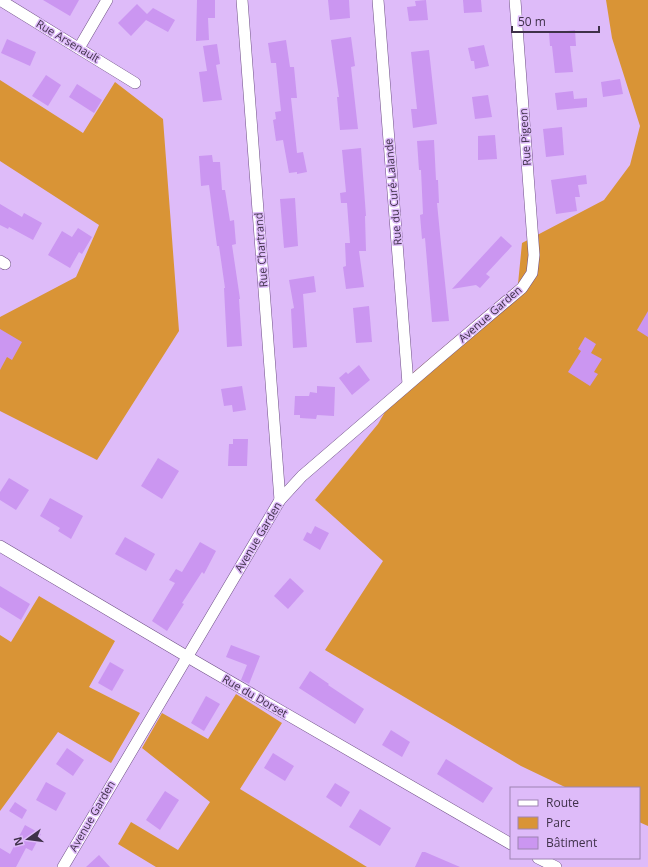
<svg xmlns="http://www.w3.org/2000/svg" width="648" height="867" font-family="'Open Sans',sans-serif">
	<rect width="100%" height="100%" fill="#debbf9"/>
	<g fill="#d99436">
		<path d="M606,0H648V826L639,822V788H567L521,766L325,650L383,561L315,500L378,424L403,381L518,284L522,243L604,200L630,165L640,126L612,38Z"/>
		<path d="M0,80L83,133L115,82L163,119L179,331L97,460L0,411V317L76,277L99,225L0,161Z"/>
		<path d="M39,596L115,641L89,687L140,713L111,763L58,732L0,811V635L11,642Z"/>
		<path d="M236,694L282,723L240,789L367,867H156L118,844L131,822L178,850L210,802L142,748L162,713L208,739Z"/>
	</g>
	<g fill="#cb96f1">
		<path d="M43,0H79L70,16Z"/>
		<path d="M197,0H215V18H208L209,40L196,41Z"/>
		<path d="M328,0H349L350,18L330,20Z"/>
		<path d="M426,0L428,20L409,21L407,7L416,6L415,1Z"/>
		<path d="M463,0H481L482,12L464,13Z"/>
		<path d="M137,4L147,14L153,8L175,20L168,32L146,20L131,36L118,23Z"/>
		<path d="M575,30L576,46H570L573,72L555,73L552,46H550L549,33Z"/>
		<path d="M351,37L355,66L351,67L358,129L340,130L337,97H339L331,40Z"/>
		<path d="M7,39L36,52L30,66L1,53Z"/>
		<path d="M286,40L290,67H294L297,98H291L297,153L303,152L307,172L297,174V172L289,173L283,140L276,141L273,120L276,119L275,112L281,111L276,63H271L268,43Z"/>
		<path d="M217,44L220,64L216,65L222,100L203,102L199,72L207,71L203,46Z"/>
		<path d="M484,45L489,66L475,69L474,61H471L468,48Z"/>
		<path d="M429,50L437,124L413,128L411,109H417L411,52Z"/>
		<path d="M46,75L61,85L48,106L32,96Z"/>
		<path d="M620,79L623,94L603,97L601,82Z"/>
		<path d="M77,84L102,100L94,113L69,97Z"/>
		<path d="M573,91L574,99L587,98V107L557,110L555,93Z"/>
		<path d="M488,95L492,117L475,119L472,97Z"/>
		<path d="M562,127L564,155L546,157L543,129Z"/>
		<path d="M495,135L497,159L478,160V136Z"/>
		<path d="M434,140L436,180H438L439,203H437L441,244L449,321L432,322L425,238L422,239L420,215L423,214L421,170H419L417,141Z"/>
		<path d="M361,148L366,216H365L366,251H359L364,287L346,289L343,267L346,266L345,243H350L347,203H341L340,193L346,192L342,150Z"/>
		<path d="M212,155L213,162H220L222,190H225L230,221L234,220L236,244L232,245L239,292L240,299H239L242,346L227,347L224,288H225L219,246H217L209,185L201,186L199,156Z"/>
		<path d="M586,175L587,184L578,185L580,197H575L577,211L556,214L551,180Z"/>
		<path d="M295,198L298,246L284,248L280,199Z"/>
		<path d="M0,204L22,217L24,213L42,223L33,240L9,227L8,229L0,225Z"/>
		<path d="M78,228L92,237L82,254L79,252L70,268L48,255L62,231L72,237Z"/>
		<path d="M501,236L512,246L486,274L490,277L480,288L476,285L452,289Z"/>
		<path d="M314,276L316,292L303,294L307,347L293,348L291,309L294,308L289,280Z"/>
		<path d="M369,306L372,342L356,343L353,308Z"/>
		<path d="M648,311V337L637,330Z"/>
		<path d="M0,329L22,342L12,360L7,357L0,370Z"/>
		<path d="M585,337L596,344L591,353L602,359L594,372L598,374L590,386L568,372L581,351L578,349Z"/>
		<path d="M359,365L370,380L352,395L339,378L346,372L348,374Z"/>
		<path d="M242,386L246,410L233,412L232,405L224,406L221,389Z"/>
		<path d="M317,386L335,387L334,416L317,415L316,419L300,418V415H294L295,396H309L310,392L317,393Z"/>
		<path d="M233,439H248L247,466H228L229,444H233Z"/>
		<path d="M158,458L179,471L162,499L141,486Z"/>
		<path d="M9,478L29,490L16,510L0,500V492Z"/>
		<path d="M50,498L83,516L71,539L58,531L60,528L40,516Z"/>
		<path d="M315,526L329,533L320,550L303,540L307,532L311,534Z"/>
		<path d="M125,537L155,554L146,571L115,554Z"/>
		<path d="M200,542L216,551L204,574L202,572L182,603L184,604L167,631L152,621L175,583L169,580L176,569L182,572Z"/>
		<path d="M290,578L304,591L288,609L274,596Z"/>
		<path d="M0,586L30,604L21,620L0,607Z"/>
		<path d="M231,645L260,656L249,684L241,680L247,665L226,657Z"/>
		<path d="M110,662L124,670L112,691L98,683Z"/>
		<path d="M310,671L329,684L328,685L364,709L355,724L299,688Z"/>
		<path d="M206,696L220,704L204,731L191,723Z"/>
		<path d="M391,730L410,742L402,757L382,745Z"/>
		<path d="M67,748L84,760L73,776L56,764Z"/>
		<path d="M273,753L294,766L285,781L264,768Z"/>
		<path d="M446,759L493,788L483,803L437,774Z"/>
		<path d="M46,782L66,793L56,811L36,800Z"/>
		<path d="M335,783L350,792L341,807L326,797Z"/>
		<path d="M165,791L179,800L160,830L146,820Z"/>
		<path d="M15,802L27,810L22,819L9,811Z"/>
		<path d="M360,809L391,828L380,846L349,827Z"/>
		<path d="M25,825L41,834L32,851L26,848L16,867H0V848L10,854Z"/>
		<path d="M422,852H425L460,867H415Z"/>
		<path d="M99,855L110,867H86Z"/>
	</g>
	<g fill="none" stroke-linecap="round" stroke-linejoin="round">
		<g stroke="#6f5086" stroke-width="12">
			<g id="minor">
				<path d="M0,0L135,83"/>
				<path d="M242,0L280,500"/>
				<path d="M378,0L408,384"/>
				<path d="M79,48L107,0"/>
				<path d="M0,261L5,264"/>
				<path d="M0,546L198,663L511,844"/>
				<path d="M538,858L556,867"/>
				<path d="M63,867L280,500L302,476L438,359L522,288L532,273L534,255L515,0"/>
			</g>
		</g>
		<use href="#minor" stroke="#fff" stroke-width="11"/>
	</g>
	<g text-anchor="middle" stroke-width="3" stroke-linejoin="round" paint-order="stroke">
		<g font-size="11" fill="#3f3149" stroke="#debbf9">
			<text transform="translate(68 41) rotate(31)" y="4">Rue Arsenault</text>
			<text transform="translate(525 137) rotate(-94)" y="4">Rue Pigeon</text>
			<text transform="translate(393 192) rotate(-95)" y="4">Rue du Curé-Lalande</text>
			<text transform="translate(261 250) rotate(-94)" y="4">Rue Chartrand</text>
			<text transform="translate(490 314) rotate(-41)" y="4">Avenue Garden</text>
			<text transform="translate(258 537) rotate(-59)" y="4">Avenue Garden</text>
			<text transform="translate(255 696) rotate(30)" y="4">Rue du Dorset</text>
			<text transform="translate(92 816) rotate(-60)" y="4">Avenue Garden</text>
		</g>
	</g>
	<rect x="510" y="787" width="130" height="72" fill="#debbf9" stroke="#9e84b3"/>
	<rect x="518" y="800" width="20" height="6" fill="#ffffff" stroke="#9e84b3"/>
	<text x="546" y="807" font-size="12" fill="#3f3149">Route</text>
	<rect x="518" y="817" width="20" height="12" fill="#d99436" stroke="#9e84b3"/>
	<text x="546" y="827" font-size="12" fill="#3f3149">Parc</text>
	<rect x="518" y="837" width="20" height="12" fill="#cb96f1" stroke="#9e84b3"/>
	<text x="546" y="847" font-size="12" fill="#3f3149">Bâtiment</text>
	<g transform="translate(28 839) rotate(256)" stroke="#debbf9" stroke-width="3" paint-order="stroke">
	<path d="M0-3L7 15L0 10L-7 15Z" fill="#3f3149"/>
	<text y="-6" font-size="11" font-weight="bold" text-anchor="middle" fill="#3f3149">N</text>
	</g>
	<path d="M512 26v6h87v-6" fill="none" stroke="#3f3149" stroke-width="2"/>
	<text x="518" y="26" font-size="12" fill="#3f3149" stroke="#debbf9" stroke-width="3" paint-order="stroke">50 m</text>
</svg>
